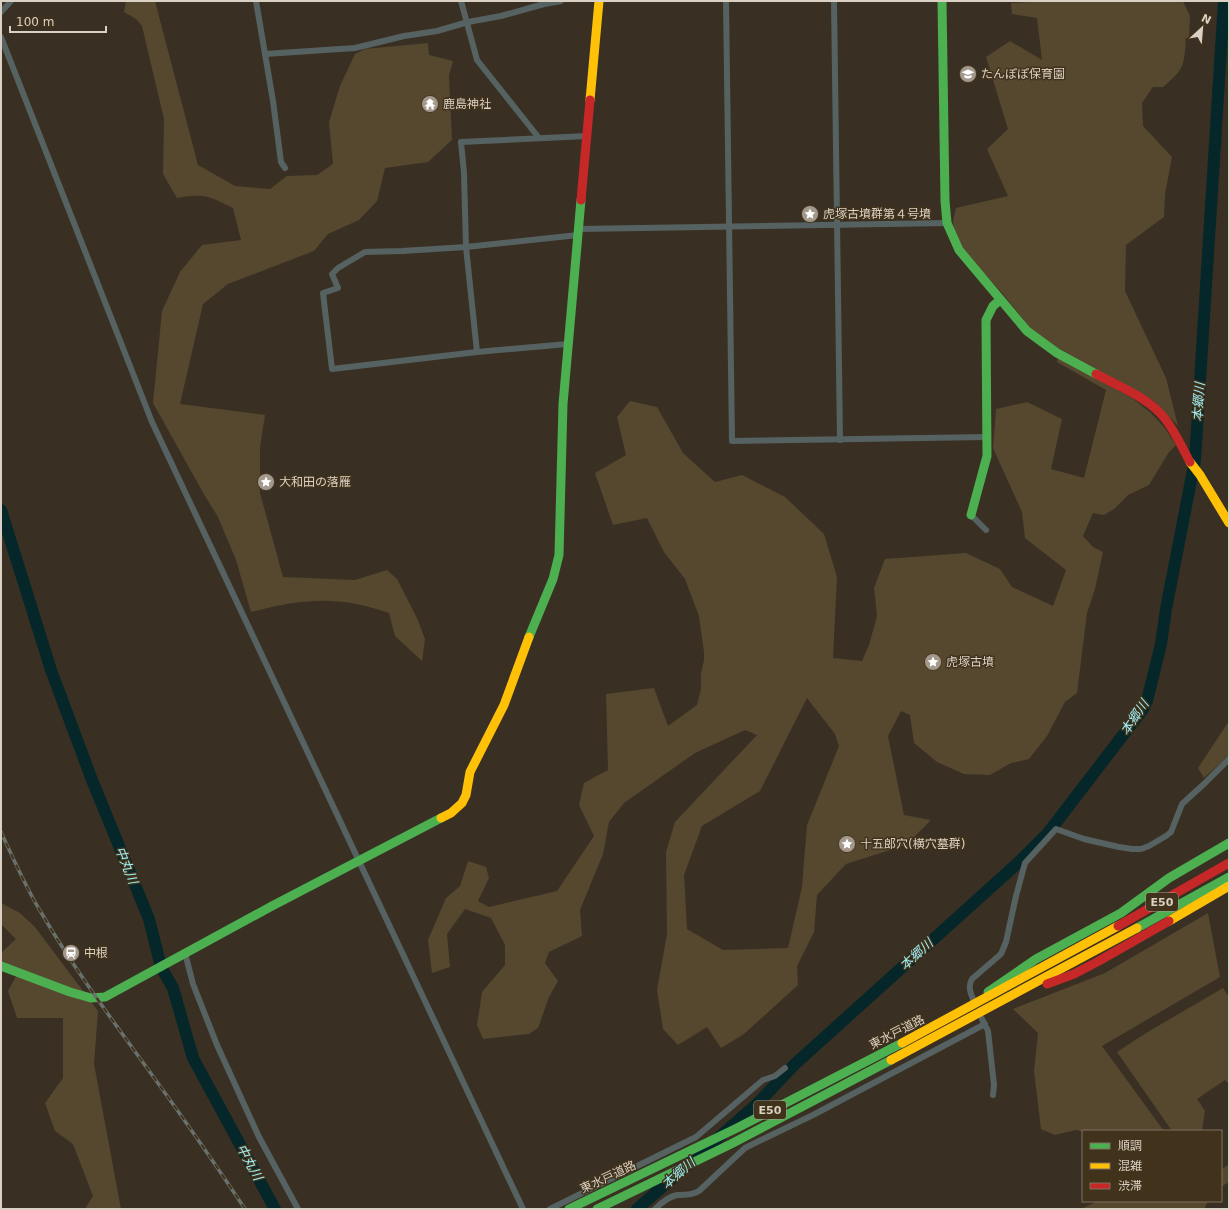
<svg xmlns="http://www.w3.org/2000/svg" width="1230" height="1210" font-family="'DejaVu Sans','Noto Sans JP',sans-serif">
	<rect width="100%" height="100%" fill="#393023"/>
	<g fill="#56472f" fill-rule="evenodd">
		<path d="M126,1H155L198,165L235,186L270,189L287,176L317,175L333,164L329,122L340,86L355,54L365,49L428,43L429,55L453,61L449,75L452,140L428,162L385,168L377,201L359,220L328,234L314,251L228,284L203,304L180,404L265,415L260,447V493L283,577L355,580L387,570L397,579L417,618L425,639L422,661L395,636L389,613C336,595 304,599 251,612L236,560L218,517L205,496L153,403L162,311L180,272L202,245L241,240L233,208C209,196 204,193 177,198L163,174L164,119L142,26L136,19L124,12Z"/>
		<path d="M1052,1H1183L1190,16L1189,39L1186,38C1184,65 1185,69 1163,87H1153L1142,103L1143,126L1172,157L1165,194L1164,217L1126,245L1125,291L1166,378L1178,426L1154,401L1060,351L1031,329L1003,294L966,253L959,242L954,229L953,221L956,208L1008,196L987,149L1008,129L986,57L1010,41L1042,60L1037,18L1012,14L1011,3Z"/>
		<path d="M1058,356L1132,398L1151,413L1164,427L1176,445L1169,452L1149,485L1128,495L1114,509L1104,515L1093,513L1083,536L1093,547L1103,552L1095,589L1087,613L1077,693L1065,702L1047,736L1029,759L1011,763L990,775L964,774L937,762L914,743L910,715L901,711L888,736L904,815L931,820L906,845L846,864L817,895L814,932L797,966L798,985L744,1034L721,1048L707,1027L678,1045L663,1029L657,990L667,934L666,852L675,822L757,735L745,730L695,753L624,803L609,822L603,854L580,910L582,936L549,952L545,963L558,981L549,997L538,1028L529,1034L483,1039L477,1025L482,992L505,965V945L491,918L465,909L447,934L450,967L432,973L428,940L446,898L460,886L468,861L486,867L489,878L478,901L489,907L557,891L594,836L579,805L584,783L608,770L606,694L654,688L668,726L697,705L701,689V674L704,660V652L699,616L685,579L664,552L647,518L613,525L595,473L626,455L617,417L630,401L657,407L683,453L715,482L742,475L785,497L824,534L837,577L833,658L862,661L869,645L877,616L874,588L885,559L966,553L1000,569L1012,587L1053,606L1066,570L1025,538L1022,512L993,448L996,409L1027,402L1062,419L1051,469L1084,478L1106,390L1057,362ZM807,698L835,734L839,746L807,825L802,887L788,948L723,950L687,929L684,875L702,826L760,791Z"/>
		<path d="M1229,721V755L1204,778L1198,768Z"/>
		<path d="M1,903L20,913L35,927L98,1011L94,1064L121,1209H85L93,1196L73,1144L55,1131L45,1103L63,1078V1018H17L8,991L20,969L1,962V953L16,939L1,924Z"/>
		<path d="M1208,913L1220,977L1102,1046L1164,1131H1083V1132L1076,1130L1055,1135L1041,1129L1034,1071L1038,1033L1013,1009L1105,973Z"/>
		<path d="M1223,988L1229,997V1084L1225,1080L1197,1099L1205,1111L1202,1131H1172L1117,1052L1146,1033Z"/>
		<path d="M1229,1164V1182L1221,1187V1170Z"/>
		<path d="M1098,1201H1208L1204,1209H1081Z"/>
	</g>
	<g fill="none" stroke-linecap="round" stroke-linejoin="round">
		<g stroke="#052729" stroke-width="12">
			<path d="M1,510L51,670L92,780L149,919L161,967L173,988L193,1058L275,1209"/>
			<path d="M637,1209L757,1104L795,1064L1019,862L1048,833L1143,709L1147,701L1161,644L1166,609L1195,460L1224,1"/>
		</g>
		<g stroke="#566261" stroke-width="6">
			<path d="M256,1L273,101L281,162L285,168"/>
			<path d="M461,1L477,60L539,138"/>
			<path d="M726,1L732,441L986,437"/>
			<path d="M834,1L840,440"/>
			<path d="M1,12L11,1"/>
			<path d="M1,37L152,422L523,1209"/>
			<path d="M265,54L355,48L404,36L437,31L468,22L501,16L544,4L561,1"/>
			<path d="M579,229L947,223"/>
			<path d="M568,344L477,352L332,369L323,293L338,288L332,274L338,268L365,252L402,251L466,247L578,235"/>
			<path d="M477,352L466,247L464,173L461,142L587,136"/>
			<path d="M971,515L986,530"/>
			<path d="M185,953L193,984L217,1045L259,1137L298,1209"/>
			<path d="M973,999C970,992 968,986 972,979L1001,954L1006,942L1016,896L1025,863L1056,829L1084,839L1119,847L1132,849H1141L1149,846L1166,836L1171,832L1182,804L1205,783L1229,759"/>
			<path d="M982,1019L988,1031L994,1085L993,1095"/>
			<path d="M550,1209L696,1137L763,1080L775,1076L785,1068"/>
			<path d="M655,1209C661,1203 668,1197 677,1195C686,1194 691,1196 699,1191L745,1148L755,1143L813,1115L985,1024"/>
		</g>
		<g stroke="#4caf50" stroke-width="9">
			<path d="M942,1L945,201L947,223L959,250L1027,331L1057,353L1096,374"/>
			<path d="M971,515L987,456L986,320L993,306L1000,300"/>
			<path d="M529,637L553,579L559,555L563,404L581,200"/>
			<path d="M1137,928L1229,877"/>
			<path d="M1,966L70,992L91,998L105,997L272,906L441,818"/>
			<path d="M988,992L1036,959L1121,913L1169,878L1229,843"/>
			<path d="M569,1209L737,1128L902,1043"/>
			<path d="M597,1209L731,1144L891,1060"/>
		</g>
		<g stroke="#ffc107" stroke-width="9">
			<path d="M590,100L599,1"/>
			<path d="M1190,462L1200,475L1229,523"/>
			<path d="M441,818L451,813L462,803L466,795L470,772L504,705L529,637"/>
			<path d="M1169,921L1229,886"/>
			<path d="M902,1043L1118,926"/>
			<path d="M891,1060L1137,928"/>
		</g>
		<g stroke="#c62828" stroke-width="9">
			<path d="M581,200L590,100"/>
			<path d="M1096,374C1118,386 1144,396 1161,414C1174,428 1181,446 1190,462"/>
			<path d="M1118,926L1229,863"/>
			<path d="M1047,984L1074,974L1097,962L1169,921"/>
		</g>
		<g stroke="#6a716d" stroke-width="3.5">
			<path id="rail" d="M1,832C14,860 26,888 42,914C76,972 116,1025 155,1079C186,1122 216,1165 245,1209"/>
		</g>
		<use href="#rail" stroke="#41321b" stroke-width="2" stroke-dasharray="6" stroke-linecap="butt"/>
	</g>
	<defs>
		<g id="school-disc" transform="scale(0.9)"><circle r="9.5" fill="#a2988b" stroke="#41321b"/><path d="M0-5L7-2L0 1L-7-2ZM-4 1L0 2.5L4 1V4Q0 6-4 4Z" fill="#fff"/></g>
		<g id="temple-disc" transform="scale(0.9)"><circle r="9.5" fill="#a2988b" stroke="#41321b"/><path d="M0-6L5-2H3V0L6.5 2.5H4V6H1.5V3h-3V6H-4V2.5H-6.5L-3 0V-2H-5Z" fill="#fff"/></g>
		<g id="sight-disc" transform="scale(0.9)"><circle r="9.5" fill="#a2988b" stroke="#41321b"/><path d="M0-6L1.8-2.2L6-1.7L2.9 1.2L3.7 5.4L0 3.3L-3.7 5.4L-2.9 1.2L-6-1.7L-1.8-2.2Z" fill="#fff"/></g>
		<g id="station-disc" transform="scale(0.9)"><circle r="9.5" fill="#a2988b" stroke="#41321b"/><path d="M-3-6H3Q5-6 5-4V2Q5 4 3 4L4.5 6H3L1.5 4h-3L-3 6H-4.5L-3 4Q-5 4-5 2V-4Q-5-6-3-6ZM-3.5-4v3h7v-3ZM-3.5 1v1.5H-2V1ZM2 1v1.5H3.5V1Z" fill="#fff"/></g>
	</defs>
	<g fill-rule="evenodd">
		<use href="#school-disc" x="968" y="74"/>
		<use href="#temple-disc" x="430" y="104"/>
		<use href="#sight-disc" x="810" y="214"/>
		<use href="#sight-disc" x="266" y="482"/>
		<use href="#sight-disc" x="933" y="662"/>
		<use href="#sight-disc" x="847" y="844"/>
		<use href="#station-disc" x="71" y="953"/>
	</g>
	<g text-anchor="middle" stroke-width="3" stroke-linejoin="round" paint-order="stroke">
		<g fill="#41321b" stroke="#aca191" stroke-width="1">
			<rect x="1146" y="893" width="32" height="18" rx="3"/>
			<rect x="754" y="1101" width="32" height="18" rx="3"/>
		</g>
		<g font-size="11" font-weight="bold" fill="#dad0c3">
			<text x="1162" y="906">E50</text>
			<text x="770" y="1114">E50</text>
		</g>
		<g font-size="12" fill="#dad0c3" stroke="#41321b" text-anchor="start">
			<text x="981" y="78">たんぽぽ保育園</text>
			<text x="443" y="108">鹿島神社</text>
			<text x="823" y="218">虎塚古墳群第４号墳</text>
			<text x="279" y="486">大和田の落雁</text>
			<text x="946" y="666">虎塚古墳</text>
			<text x="860" y="848">十五郎穴(横穴墓群)</text>
			<text x="84" y="957">中根</text>
		</g>
		<g font-size="12" fill="#dad0c3" stroke="#41321b">
			<text transform="translate(897 1032) rotate(-27)" y="4">東水戸道路</text>
			<text transform="translate(608 1177) rotate(-25)" y="4">東水戸道路</text>
		</g>
		<g font-size="13" font-style="italic" fill="#9ceff9" stroke="#41321b">
			<text transform="translate(1198 402) rotate(-86)" y="5">本郷川</text>
			<text transform="translate(1134 717) rotate(-56)" y="5">本郷川</text>
			<text transform="translate(127 865) rotate(68)" y="5">中丸川</text>
			<text transform="translate(916 954) rotate(-42)" y="5">本郷川</text>
			<text transform="translate(250 1162) rotate(61)" y="5">中丸川</text>
			<text transform="translate(678 1173) rotate(-41)" y="5">本郷川</text>
		</g>
	</g>
	<rect width="1230" height="1210" fill="none" stroke="#dad0c3" stroke-width="4"/>
	<rect x="1082" y="1130" width="140" height="72" fill="#41321b" stroke="#7e715e"/>
	<rect x="1090" y="1143" width="20" height="6" fill="#4caf50" stroke="#7e715e"/>
	<text x="1118" y="1150" font-size="12" fill="#dad0c3">順調</text>
	<rect x="1090" y="1163" width="20" height="6" fill="#ffc107" stroke="#7e715e"/>
	<text x="1118" y="1170" font-size="12" fill="#dad0c3">混雑</text>
	<rect x="1090" y="1183" width="20" height="6" fill="#c62828" stroke="#7e715e"/>
	<text x="1118" y="1190" font-size="12" fill="#dad0c3">渋滞</text>
	<g transform="translate(1202 28) rotate(26)" stroke="#41321b" stroke-width="3" paint-order="stroke">
	<path d="M0-3L7 15L0 10L-7 15Z" fill="#dad0c3"/>
	<text y="-6" font-size="11" font-weight="bold" text-anchor="middle" fill="#dad0c3">N</text>
	</g>
	<path d="M10 26v6h96v-6" fill="none" stroke="#dad0c3" stroke-width="2"/>
	<text x="16" y="26" font-size="12" fill="#dad0c3" stroke="#41321b" stroke-width="3" paint-order="stroke">100 m</text>
</svg>
